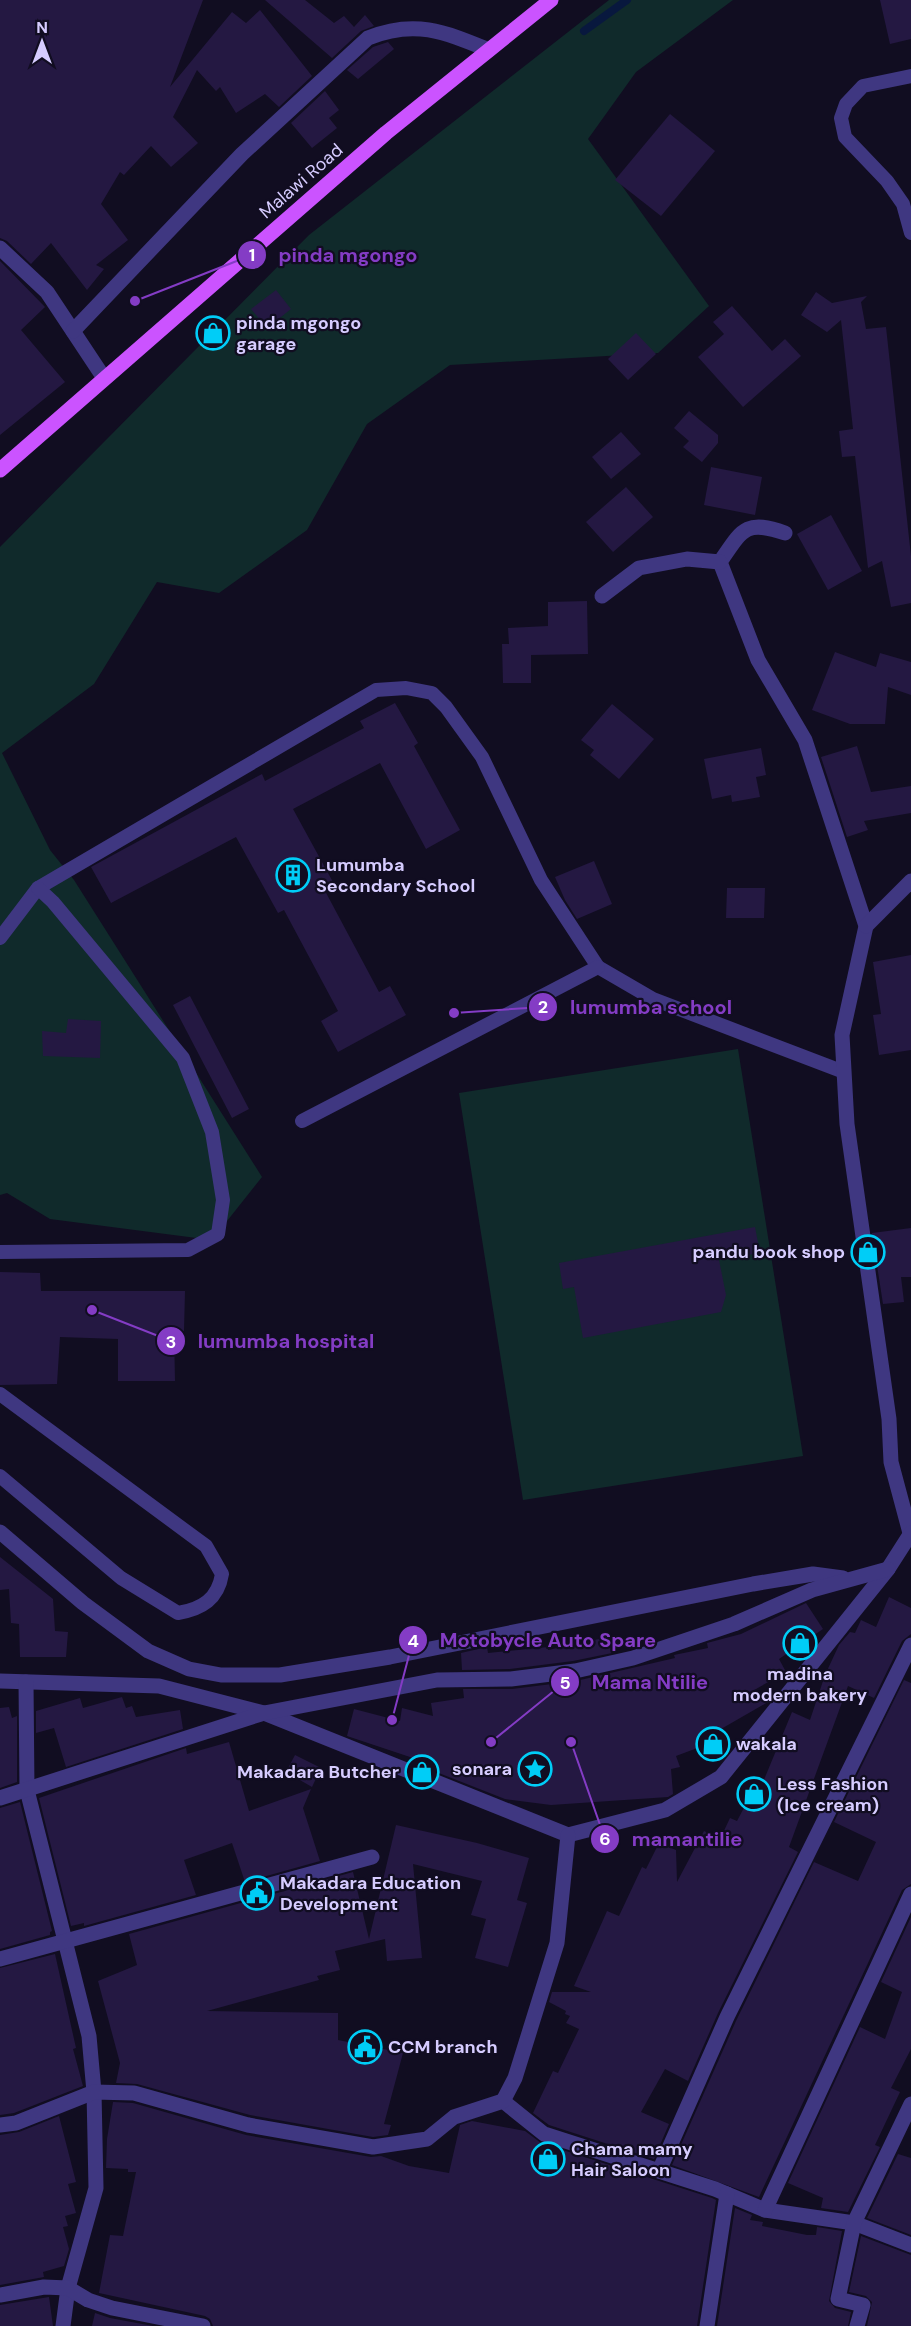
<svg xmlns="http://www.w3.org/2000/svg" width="911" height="2326" font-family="'DM Sans',sans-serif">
	<rect width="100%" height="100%" fill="#110d21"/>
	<g fill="#102a2b">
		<path d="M609,0H733L636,72L588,139L709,306L658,353L450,365L367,424L307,530L219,593L157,582L94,684L2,753L50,850L74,880L262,1177L212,1240L50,1219L7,1193L0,1195V547L309,235Z"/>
		<path d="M738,1049L803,1456L523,1500L459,1093Z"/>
	</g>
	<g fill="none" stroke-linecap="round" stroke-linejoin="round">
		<path stroke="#08183e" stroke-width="8" d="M584,31L627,0"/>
	</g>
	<g fill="#241842">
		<path d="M0,0H203L170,87L232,12L246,23L260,10L312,76L279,107L265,94L236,113L220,87L216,91L197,70L173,117L198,143L171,167L151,146L124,175L120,172L101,204L128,240L96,265L104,269L87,290L51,243L31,264L7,241L0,238Z"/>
		<path d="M265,0H305L334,23L344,16L354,27L365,15L374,26L361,31L332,58Z"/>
		<path d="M880,0H911V39L890,44Z"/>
		<path d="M388,42L394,49L358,79L347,70L373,47Z"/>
		<path d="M325,91L339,110L329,118L337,128L312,148L291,123Z"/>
		<path d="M670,114L715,151L661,216L615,180Z"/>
		<path d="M0,261L45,307L21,330L65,382L0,435Z"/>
		<path d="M276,290L291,309L267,328L251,309Z"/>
		<path d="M816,292L832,303L867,296L861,302L866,329L886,327L911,556V603L891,607L882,561L868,568L855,456L842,457L839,431L853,429L841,320L827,332L801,315Z"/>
		<path d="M732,306L772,351L785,339L801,356L743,407L698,357L724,334L713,322Z"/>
		<path d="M636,333L656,354L628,380L608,359Z"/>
		<path d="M689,411L718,435V443L702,462L683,447L689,441L674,428Z"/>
		<path d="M621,432L641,454L611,479L592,457Z"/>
		<path d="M711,467L762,477L755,515L704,505Z"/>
		<path d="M626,487L653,517L613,552L586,522Z"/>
		<path d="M831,515L862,571L828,590L797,534Z"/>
		<path d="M587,601L588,654L531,655V683H503L502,644H509L508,628L548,626V602Z"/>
		<path d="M835,652L876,667L880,653L911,662V695L888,687L885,724H850L812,710Z"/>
		<path d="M395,703L418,743L414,746L460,830L426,849L380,763L293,809L334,884L324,889L379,992L390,986L406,1015L338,1052L321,1021L338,1011L284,910L278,913L236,837L111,903L91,867L262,774L265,781L364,728L360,721Z"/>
		<path d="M612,704L654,739L619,779L590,755L594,750L581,740Z"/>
		<path d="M857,746L871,792L911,786V813L864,821L868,830L847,837L821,757Z"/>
		<path d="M761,748L766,775L756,777L760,797L732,802L731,795L712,799L704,759Z"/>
		<path d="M594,861L612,904L577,919L565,900L555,877Z"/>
		<path d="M727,888H765L764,918H726Z"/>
		<path d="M911,955V1050L879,1055L873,1015L881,1014L873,962Z"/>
		<path d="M190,996L249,1109L232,1118L173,1005Z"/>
		<path d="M68,1019L101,1021L100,1058L43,1056L42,1031L66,1033Z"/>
		<path d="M755,1227L760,1253L719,1260L726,1295L721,1312L583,1338L574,1287L563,1289L559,1263Z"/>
		<path d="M911,1228V1277H901L904,1302L883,1304L872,1233Z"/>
		<path d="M0,1272L40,1273L41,1291H185L184,1331H174L175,1381H118V1339L60,1337L57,1384L0,1385Z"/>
		<path d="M0,1557L53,1599L55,1631L68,1632L66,1657H20L19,1624L11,1623L9,1589L0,1590Z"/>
		<path d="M889,1597L911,1608V1634L902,1641L874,1698L848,1686L789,1847L798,1852L718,2013L688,2081L665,2069L641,2112L669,2124L654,2159L549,2125L533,2113L553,2071L558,2073L579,2029L566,2023L570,2016L565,2014L566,2011L549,2002L552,1992H591L574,1986L607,1911L619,1916L642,1867L646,1869L659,1843L676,1850L677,1882L704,1831L712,1835L714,1831L722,1835L730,1818L737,1821L756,1785L761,1787L792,1712L810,1720L825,1675L839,1645L850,1632L855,1633L861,1620L876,1627Z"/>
		<path d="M806,1603L823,1629L779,1659L786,1672L749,1693L768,1702L721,1729L724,1738L676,1756L680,1767L671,1769L673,1794L668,1797L551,1805L505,1799L426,1768L428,1763L347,1736L354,1709L400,1721L402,1708L433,1716L431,1703L464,1698L463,1689H512L576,1681L675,1658L674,1655L708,1648L707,1643L741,1634Z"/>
		<path d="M613,1636L617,1652L573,1661L510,1669L462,1670L461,1653L487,1647L488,1653L548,1647V1650Z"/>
		<path d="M904,1680L911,1683V1884L902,1890L759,2197L672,2165L736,2021L814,1862L858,1881L876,1842L834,1822Z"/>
		<path d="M122,1697L126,1708L132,1706L136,1717L180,1710L183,1729L66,1767L54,1728L36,1733V1711L80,1698L83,1708Z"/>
		<path d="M9,1707L12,1718L17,1716V1782L0,1788V1708Z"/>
		<path d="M229,1742L249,1811L311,1789L303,1808L320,1861L245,1882L232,1843L184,1860L196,1895L84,1926V1923L71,1926L39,1798L186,1748L187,1754Z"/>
		<path d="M295,1755L321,1768L312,1787L286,1772Z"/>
		<path d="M20,1802L52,1931L50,1932V1935L0,1949V1808Z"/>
		<path d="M396,1825L477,1843L529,1858L517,1900L527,1903L508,1967L475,1958L486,1919L471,1915L482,1881L413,1864L422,1958L387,1961L385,1939L335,1951L340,1970L317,1976L319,1980L207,2011L338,2013V2040L403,2053L384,2124L391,2125L388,2135L373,2137L250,2115L137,2084L116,2083L120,2063L98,1981L137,1965L129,1934L353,1872L369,1939Z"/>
		<path d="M911,1917V2049L891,2088L900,2092L875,2145L880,2147L848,2212L821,2208L823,2198L788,2183L860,2027L885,2039L902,1992L881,1982Z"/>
		<path d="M55,1954L76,2048L73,2049L83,2086L14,2113L0,2115V1968Z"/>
		<path d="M113,2102L133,2103L246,2135L371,2157L381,2156L409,2166L449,2173L460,2125L472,2121L525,2131L541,2143L712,2198L716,2200L697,2326H213L210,2319L205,2316L99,2293L110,2235L123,2236L136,2172H128V2169L106,2168L107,2139Z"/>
		<path d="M59,2116L76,2182L68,2184L76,2213L65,2216L68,2226L63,2227L69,2249L64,2266L43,2272L44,2277L0,2285V2135L19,2132Z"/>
		<path d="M898,2154L911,2158V2235L867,2218Z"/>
		<path d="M735,2208L752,2215L750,2220L763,2222L762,2226L807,2235H816L817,2227L842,2231L829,2301L835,2308L851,2312L848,2326H717Z"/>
		<path d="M861,2236L911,2255V2326H867L872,2302L866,2296L849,2292Z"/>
		<path d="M49,2297L53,2326H0V2305Z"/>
		<path d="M95,2313L110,2318L153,2326H92Z"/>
	</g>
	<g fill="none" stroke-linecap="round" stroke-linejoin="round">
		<g stroke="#3f3781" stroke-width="14">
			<path d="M911,76L863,86L846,104L841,118L845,137L887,181L903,204L911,233"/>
			<path d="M0,938L38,888L376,690L406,688L432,693L446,707L482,757L541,880L598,967L653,999L844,1072"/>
			<path d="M302,1121L598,967"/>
			<path d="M0,1252L188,1250L218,1234L223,1200L212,1132L183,1058L53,902L38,888"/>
			<path d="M0,1394L206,1546L222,1574C218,1599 202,1609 178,1613L121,1578L0,1476"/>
		</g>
		<g stroke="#3f3781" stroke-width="15">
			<path d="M0,248L47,292L104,378"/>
			<path d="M73,331L242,154L368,38C415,19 445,32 489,50"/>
			<path d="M785,533C745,519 742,530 720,562L758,660L805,740L866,926L842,1035L847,1124L889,1419L891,1462L910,1533"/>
			<path d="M602,596L639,568L687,559L720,562"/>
			<path d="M866,926L911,881"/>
			<path d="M0,1532L83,1603L148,1651L189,1669L221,1675H280L390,1657L753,1584L813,1574L843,1578"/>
			<path d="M0,1681L159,1686L264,1713L568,1835L665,1810L721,1777L888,1569L911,1533"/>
			<path d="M26,1682L27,1790L89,2036L94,2092L96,2188L68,2288L63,2326"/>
			<path d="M0,1798L264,1713L437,1680L511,1679L575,1671L633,1658L734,1624L812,1590L888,1569"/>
			<path d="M0,1959L372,1857"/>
			<path d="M503,2101L544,2134L715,2189L765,2210L854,2223L911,2245"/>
			<path d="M0,2125L16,2123L94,2092L134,2093L248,2125L373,2147L427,2139L454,2117L503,2101L515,2078L557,1943L568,1835"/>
			<path d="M659,2171L727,2017L911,1645"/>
			<path d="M765,2210L911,1894"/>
			<path d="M0,2295L44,2287L68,2288L88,2300L112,2308L203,2326"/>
			<path d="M707,2326L727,2194"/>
			<path d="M857,2326L863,2305L838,2299L854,2223L911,2104"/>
		</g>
		<path stroke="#cb53ff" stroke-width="15" d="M0,470L386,133L551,0"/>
	</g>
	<defs>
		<g id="shop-ring" transform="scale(1.725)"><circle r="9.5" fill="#110d21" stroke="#00cdf7" stroke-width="1.5"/><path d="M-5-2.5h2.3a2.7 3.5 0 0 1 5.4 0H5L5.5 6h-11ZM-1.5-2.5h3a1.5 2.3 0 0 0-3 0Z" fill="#00cdf7"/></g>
		<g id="building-ring" transform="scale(1.725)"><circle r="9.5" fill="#110d21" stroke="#00cdf7" stroke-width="1.5"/><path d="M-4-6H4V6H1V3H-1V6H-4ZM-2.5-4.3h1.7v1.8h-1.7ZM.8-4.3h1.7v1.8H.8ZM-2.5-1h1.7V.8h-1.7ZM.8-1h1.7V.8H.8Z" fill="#00cdf7"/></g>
		<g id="sight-ring" transform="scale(1.725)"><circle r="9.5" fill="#110d21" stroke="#00cdf7" stroke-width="1.5"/><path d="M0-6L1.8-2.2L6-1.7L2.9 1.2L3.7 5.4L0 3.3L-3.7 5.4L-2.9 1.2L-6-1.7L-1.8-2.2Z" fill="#00cdf7"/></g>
		<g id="civic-ring" transform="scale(1.725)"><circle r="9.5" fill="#110d21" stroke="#00cdf7" stroke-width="1.5"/><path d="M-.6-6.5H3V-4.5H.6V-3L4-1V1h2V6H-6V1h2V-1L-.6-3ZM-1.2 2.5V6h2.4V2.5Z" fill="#00cdf7"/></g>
	</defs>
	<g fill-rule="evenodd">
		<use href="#shop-ring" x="213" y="333"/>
		<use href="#building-ring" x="293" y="875"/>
		<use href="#shop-ring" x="868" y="1252"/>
		<use href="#shop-ring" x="800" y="1643"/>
		<use href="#shop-ring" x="713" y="1744"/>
		<use href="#sight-ring" x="535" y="1769"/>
		<use href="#shop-ring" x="422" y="1772"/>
		<use href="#shop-ring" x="754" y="1794"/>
		<use href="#civic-ring" x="257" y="1893"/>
		<use href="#civic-ring" x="365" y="2047"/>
		<use href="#shop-ring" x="548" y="2159"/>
	</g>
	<g text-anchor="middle" stroke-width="4.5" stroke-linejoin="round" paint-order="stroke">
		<g font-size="18" fill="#d6ccff" stroke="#110d21">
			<text transform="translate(301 181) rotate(-41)" y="6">Malawi Road</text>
		</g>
		<g font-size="18" font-weight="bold" fill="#d6ccff" stroke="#110d21" text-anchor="start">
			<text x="236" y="329">pinda mgongo<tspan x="236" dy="21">garage</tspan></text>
			<text x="316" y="871">Lumumba<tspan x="316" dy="21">Secondary School</tspan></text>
			<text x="845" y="1258" text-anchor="end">pandu book shop</text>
			<text x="800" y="1680" text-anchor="middle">madina<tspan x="800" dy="21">modern bakery</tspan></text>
			<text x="736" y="1750">wakala</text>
			<text x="512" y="1775" text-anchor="end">sonara</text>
			<text x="399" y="1778" text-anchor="end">Makadara Butcher</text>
			<text x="777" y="1790">Less Fashion<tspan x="777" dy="21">(Ice cream)</tspan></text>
			<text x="280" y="1889">Makadara Education<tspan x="280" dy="21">Development</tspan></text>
			<text x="388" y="2053">CCM branch</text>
			<text x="571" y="2155">Chama mamy<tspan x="571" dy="21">Hair Saloon</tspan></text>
		</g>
	</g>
	<path fill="none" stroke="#843cc5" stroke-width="2" d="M135 301L252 255M454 1013L543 1007M92 1310L171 1341M392 1720L413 1640M491 1742L565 1682M571 1742L605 1839"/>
	<g fill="#843cc5" stroke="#110d21" stroke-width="2">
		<circle cx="135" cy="301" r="6"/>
		<circle cx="454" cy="1013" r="6"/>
		<circle cx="92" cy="1310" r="6"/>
		<circle cx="392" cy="1720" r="6"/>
		<circle cx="491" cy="1742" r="6"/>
		<circle cx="571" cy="1742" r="6"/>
		<circle cx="252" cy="255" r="15"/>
		<circle cx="543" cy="1007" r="15"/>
		<circle cx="171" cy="1341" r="15"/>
		<circle cx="413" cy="1640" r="15"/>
		<circle cx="565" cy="1682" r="15"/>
		<circle cx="605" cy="1839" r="15"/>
	</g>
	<g font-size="18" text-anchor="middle" font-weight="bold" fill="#fff">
		<text x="252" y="261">1</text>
		<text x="543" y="1013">2</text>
		<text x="171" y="1348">3</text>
		<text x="413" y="1647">4</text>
		<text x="565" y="1689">5</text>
		<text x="605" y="1845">6</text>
	</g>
	<g font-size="20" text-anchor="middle" font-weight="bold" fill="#843cc5" stroke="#110d21" stroke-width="4.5" stroke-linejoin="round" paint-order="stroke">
		<text x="348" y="262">pinda mgongo</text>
		<text x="651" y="1014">lumumba school</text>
		<text x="286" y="1348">lumumba hospital</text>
		<text x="548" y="1647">Motobycle Auto Spare</text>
		<text x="650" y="1689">Mama Ntilie</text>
		<text x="687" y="1846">mamantilie</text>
	</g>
	<g transform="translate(42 42)" stroke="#110d21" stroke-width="4.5" paint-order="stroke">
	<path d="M0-4.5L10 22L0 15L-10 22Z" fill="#d6ccff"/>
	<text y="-9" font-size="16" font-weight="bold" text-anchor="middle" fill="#d6ccff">N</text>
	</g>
</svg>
